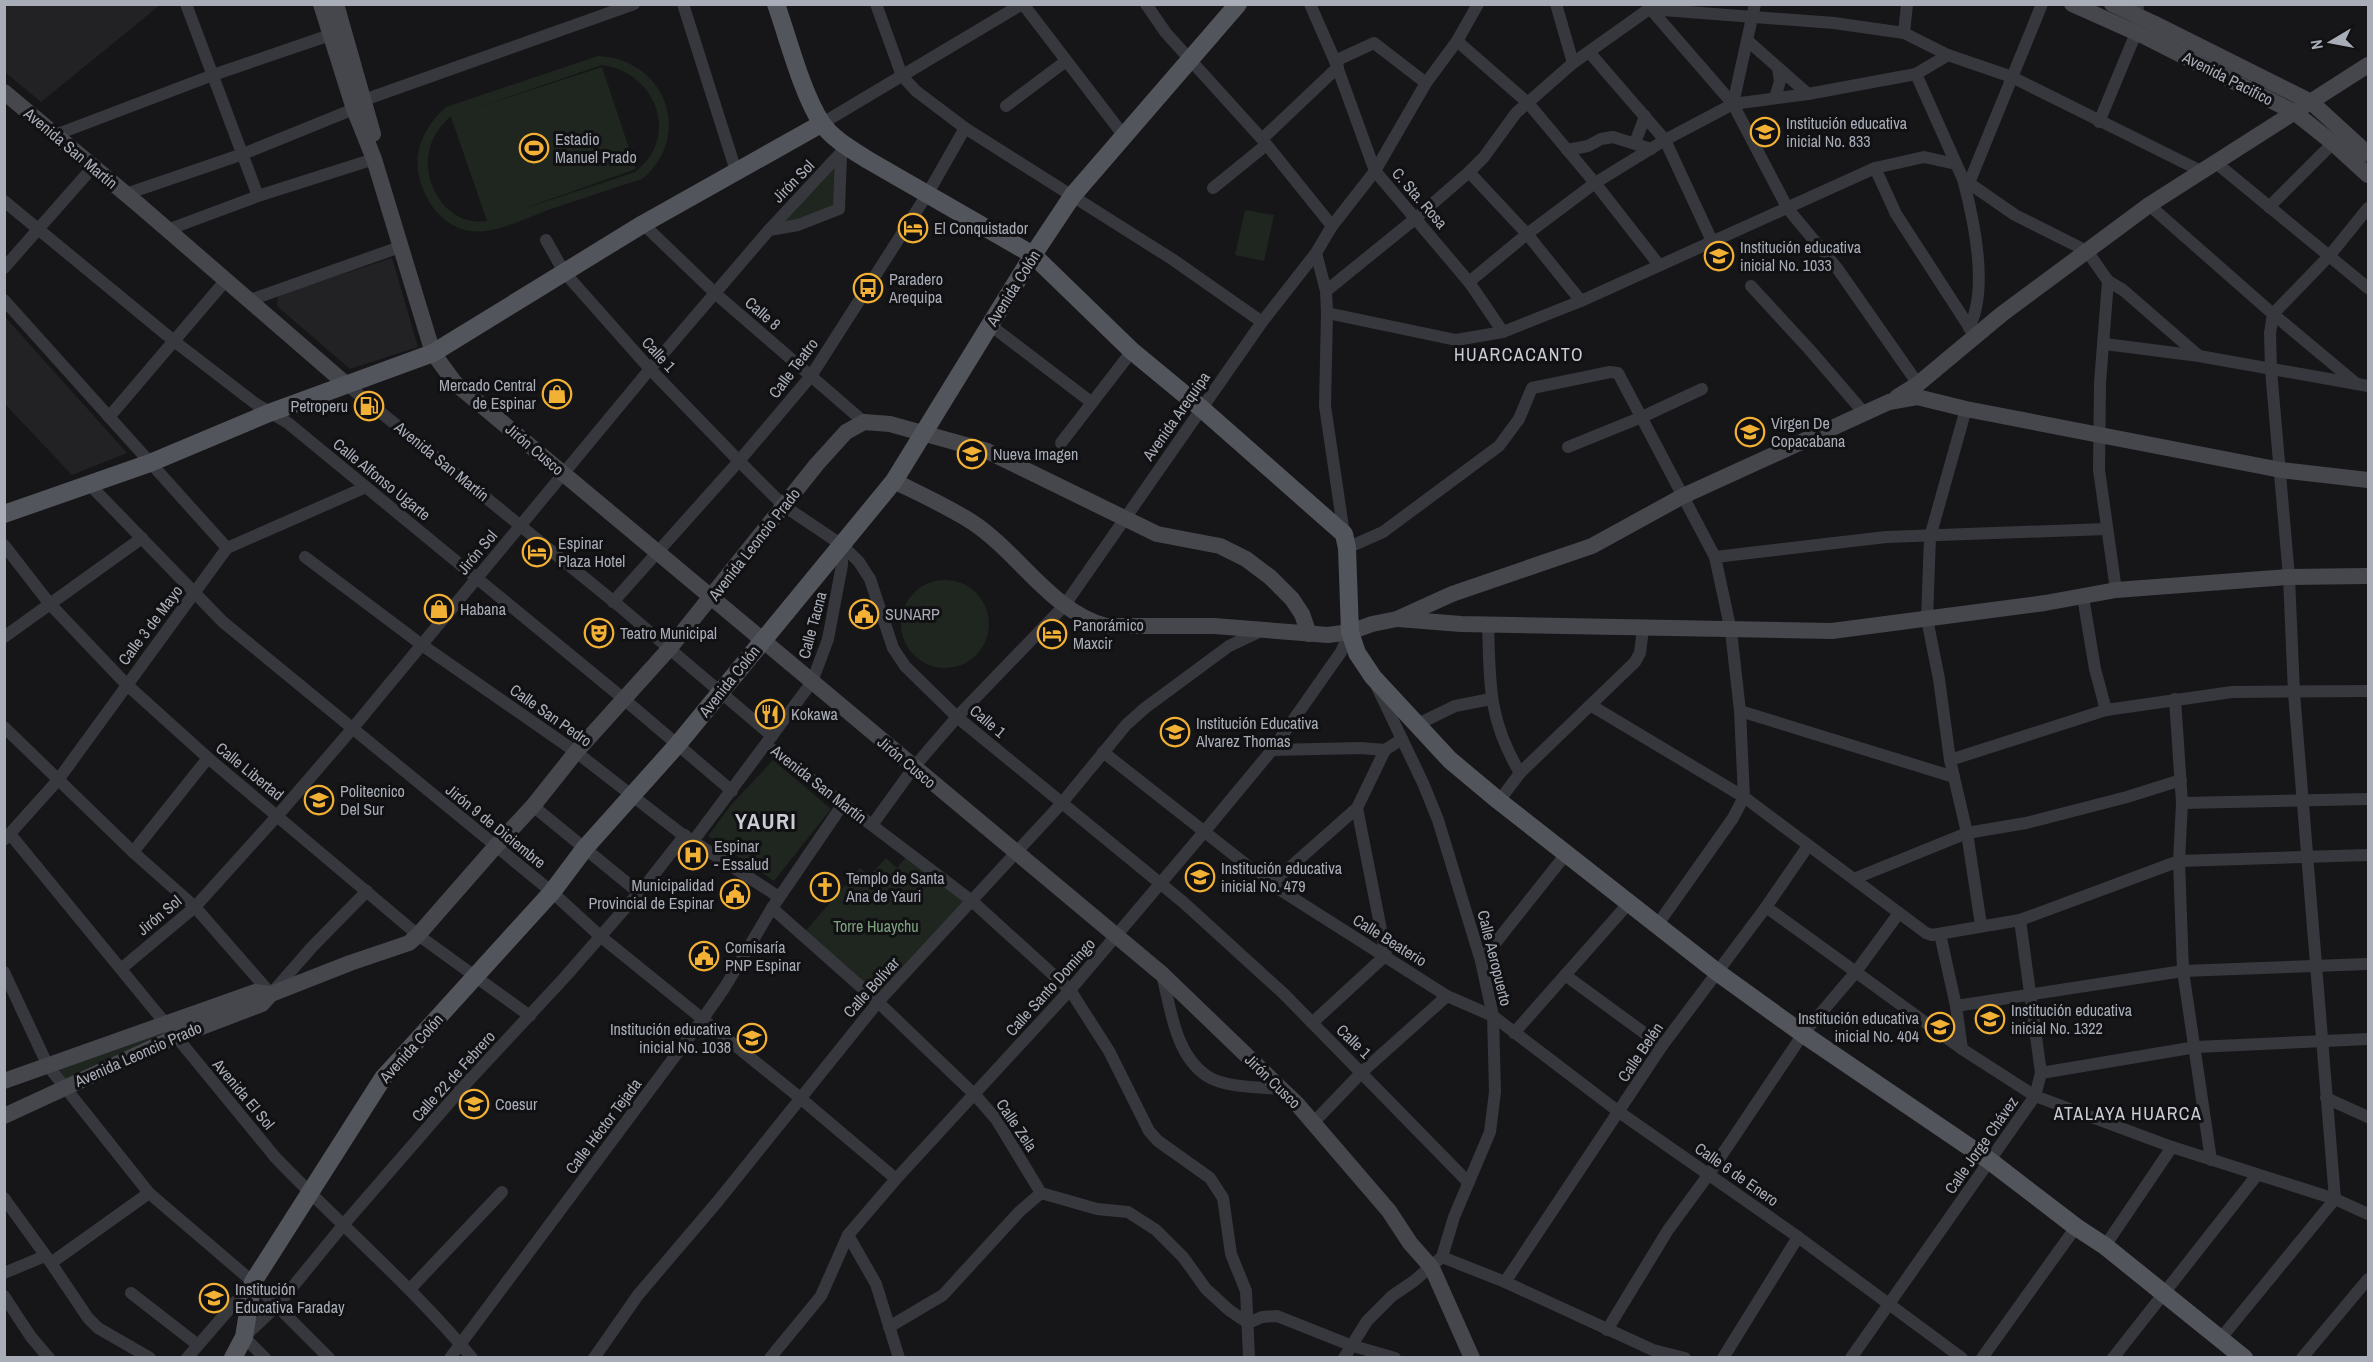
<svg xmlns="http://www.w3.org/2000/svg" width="2373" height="1362" font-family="'Archivo Narrow',sans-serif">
	<rect width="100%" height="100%" fill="#161618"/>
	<g fill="#222225">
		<path d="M4,5L5,4L160,5L41,102L5,72Z"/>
		<path d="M392,258L418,347L350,369L277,306L278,295Z"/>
		<path d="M4,317H5L127,453L72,475L5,404Z"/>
	</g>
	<g fill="#1e261f" fill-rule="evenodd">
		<path d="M598,56C666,59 694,136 642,179C611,189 581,199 551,209C532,216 504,229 486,231C450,236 426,207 419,176C413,149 426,125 446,107ZM602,65C656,72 681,137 635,172L517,211L636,169L602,67L482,106ZM450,117H451L487,221C446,228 418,179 431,144C435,133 442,124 450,117Z"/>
		<path d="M837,166L838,207L778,226L833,167Z"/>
		<path d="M1245,210L1274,215L1264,261L1235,255Z"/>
		<circle cx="945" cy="624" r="44"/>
		<path d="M773,760L831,809L774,881L708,836L731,805Z"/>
		<path d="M907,856L966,900L878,998L803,934L860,868L870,875L886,858L897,868Z"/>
		<path d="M155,1030L161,1040L65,1080L58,1067Z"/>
	</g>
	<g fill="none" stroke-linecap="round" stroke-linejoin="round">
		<g stroke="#37383d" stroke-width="12">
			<path d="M186,4L258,196"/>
			<path d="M683,4L736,171"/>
			<path d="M876,4L902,76L916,91L965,128L1172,259L1262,322"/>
			<path d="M1023,4L1124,136"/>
			<path d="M1146,4L1166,33L1262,139L1332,226"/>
			<path d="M1310,4L1335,61L1375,171L1469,282L1503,332"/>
			<path d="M1556,4L1573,63"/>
			<path d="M1648,6L1733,104L1788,209L1837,268L1918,384"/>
			<path d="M1904,33L1907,4"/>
			<path d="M1457,41L1528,103L1595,183L1659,265"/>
			<path d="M1748,41L1808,94"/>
			<path d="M1589,52L1665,140L1712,241"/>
			<path d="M1335,61L1374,43L1426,83"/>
			<path d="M1916,74L1963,179L2015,215L2087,251L2108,281L2100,383L2099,470L2116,590"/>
			<path d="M1775,98L1780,81L1778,68"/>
			<path d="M364,100L634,4"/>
			<path d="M1733,104L1755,4"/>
			<path d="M1006,106L1066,61"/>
			<path d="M2099,122L2136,33L2138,4"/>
			<path d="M821,124L1022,4"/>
			<path d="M55,135L213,75L330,35"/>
			<path d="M1262,139L1338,67"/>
			<path d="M1635,143L1645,116"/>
			<path d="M1567,150L1588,146L1601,139L1613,137L1651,149"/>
			<path d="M2215,162L2368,288"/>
			<path d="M1875,168L1896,214L1975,336"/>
			<path d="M1469,172L1527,234L1581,301"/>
			<path d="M1963,179C1974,220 1989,289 1969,328"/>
			<path d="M1969,183L2042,4"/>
			<path d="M1213,188L1266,145"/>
			<path d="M126,194L243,154L354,109"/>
			<path d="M4,201L174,341L256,404L288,423L625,700L732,791"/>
			<path d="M2149,205L2273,314L2357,384"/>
			<path d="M2269,207L2333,143"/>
			<path d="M643,224L716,294L864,422"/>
			<path d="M167,230L258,196L374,159"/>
			<path d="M769,230L798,225L839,209L841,155"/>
			<path d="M546,240L564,272L650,369L739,461L784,506L842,545L859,562L870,579L893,648L905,666L957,717L1183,902L1284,994L1468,1182"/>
			<path d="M1316,253L1326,291L1327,313L1325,406L1344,534"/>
			<path d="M4,268L93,167"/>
			<path d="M2108,281L2123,290L2199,356"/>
			<path d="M1469,282L1527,234L1595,183L1665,140L1733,104L1808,94L1916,74L1948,55"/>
			<path d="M1751,286L1809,349L1865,414"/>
			<path d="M1326,291L1416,218L1469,172L1484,157L1516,113L1573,63L1649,9L1834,23L1904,33L1948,55L2012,77L2201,171"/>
			<path d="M4,300L227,548"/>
			<path d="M250,300L400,247"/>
			<path d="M1327,313L1456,340L1503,332L1581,301L1875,168L1924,157L1956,164"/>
			<path d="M990,325L1091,402"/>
			<path d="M2105,344L2199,356L2368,386"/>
			<path d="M347,385L618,605L772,736"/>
			<path d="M1966,409L1930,537L1927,619L1939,679L1950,760L1967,833L1981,925"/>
			<path d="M109,417L226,280"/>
			<path d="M1061,443L1132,351"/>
			<path d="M1568,447L1642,417L1702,389"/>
			<path d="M89,484L223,622L552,892L600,936L799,1097L896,1179"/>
			<path d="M4,545L49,603L126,684L208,758L418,935L530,1016"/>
			<path d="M1347,548L1383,532L1499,446L1519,419L1532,388L1610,372L1618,373L1715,557L1731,631L1740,711L1744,797L1733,818L1658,924"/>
			<path d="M305,557L422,645L576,752L679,832L779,897"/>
			<path d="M1715,557L1886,537L2106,529"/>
			<path d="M2083,597L2095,669L2106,710"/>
			<path d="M613,602L739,461L811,376L928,193L965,128"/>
			<path d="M1488,624C1490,685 1488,719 1520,773"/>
			<path d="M4,637L142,538"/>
			<path d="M2175,699L2182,803L2179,861L2183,971L2211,1160"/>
			<path d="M1592,706L1744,797L1926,933L1932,935L2020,920L2179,861L2368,855"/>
			<path d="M1740,711L1954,777"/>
			<path d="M1418,724L1455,706L1491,699"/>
			<path d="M4,727L133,852L195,907L271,994L312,947L367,891"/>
			<path d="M766,745L972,901L1070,990L1109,1051L1149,1131L1158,1141L1210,1178L1223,1198L1231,1254L1246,1291L1249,1358"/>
			<path d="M1272,750L1361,748L1385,750L1402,739"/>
			<path d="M1103,752L1271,884L1447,996L1493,1016L1619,1112L1798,1237L1962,1358"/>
			<path d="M1950,760L2106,710L2232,692L2368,691"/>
			<path d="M1499,801L1520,773L1635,662L1640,653L1643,629"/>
			<path d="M2182,803L2368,799"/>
			<path d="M533,806L638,892"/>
			<path d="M872,825L914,767L957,717L1064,606L1262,322L1316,253L1332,226L1375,171L1426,83L1457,41L1478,4"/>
			<path d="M10,834L275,1157C340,1225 411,1285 472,1358"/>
			<path d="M5,839L58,780L227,548L366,487"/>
			<path d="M694,840L812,682L828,639L842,565V545"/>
			<path d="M133,852L208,758"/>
			<path d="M1856,878L1967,833L2026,823L2127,797L2181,780"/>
			<path d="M1271,884L1357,808L1385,750"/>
			<path d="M1766,907L1962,1049L2035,1096L2172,1147L2335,1199L2368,1214"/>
			<path d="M772,908L878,1002L975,1095L996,1119L1041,1193L1097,1209L1128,1212L1156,1230L1183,1257L1206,1289L1229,1310L1248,1323L1262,1317L1277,1316L1350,1345L1395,1358"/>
			<path d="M1940,934L1956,1006L1962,1049"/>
			<path d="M1481,961L1566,854"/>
			<path d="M122,968L195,907L278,815L352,729L650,369L769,230L847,146"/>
			<path d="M4,972L48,1066L149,1193L253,1282L329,1358"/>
			<path d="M1162,975C1171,1009 1175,1055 1207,1076C1225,1088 1260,1087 1281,1089"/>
			<path d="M1565,975L1662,1046"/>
			<path d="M1956,1006L2183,971L2368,964"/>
			<path d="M1312,1023L1386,955L1357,808"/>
			<path d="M1514,1033L1628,904"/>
			<path d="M2041,1073L2196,1047L2368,1039"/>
			<path d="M2326,1098L2368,1117"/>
			<path d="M1314,1122L1362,1072L1447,996"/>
			<path d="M4,1198L51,1263L88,1318L98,1328L150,1358"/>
			<path d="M848,1235L876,1284L899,1358"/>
			<path d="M2105,1246L2172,1147"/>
			<path d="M1442,1257L1505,1282L1653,1350L1685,1358"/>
			<path d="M51,1263L149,1193"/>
			<path d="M4,1273L45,1256"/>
			<path d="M1505,1282L1662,1046L1766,907L1808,846"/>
			<path d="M410,1289L502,1192"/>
			<path d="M131,1293L198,1345"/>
			<path d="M4,1296L31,1337L49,1358"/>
			<path d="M889,1327L943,1295L1019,1212L1041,1193"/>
			<path d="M1607,1330L1668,1230L1709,1174L1803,1034L1855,973L1899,913"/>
			<path d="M2221,1338L2335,1199L2294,693L2289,577L2271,370L2270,333L2273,314L2330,255L2368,208"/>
			<path d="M187,1358L252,1283"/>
			<path d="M265,1358L244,1337L277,1306L344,1224L462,1088L565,977L648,882L685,835"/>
			<path d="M450,1358L702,1020L725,987L772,908L843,804"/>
			<path d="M594,1358L638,1295L718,1201L878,1002L1061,804L1126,725L1145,708L1229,646L1263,630"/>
			<path d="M770,1358L821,1296L848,1235L896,1179L1070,990L1204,832L1272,750L1341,652L1350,632"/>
			<path d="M1344,1358L1367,1321L1392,1296L1414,1281L1442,1257L1454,1217L1490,1132L1495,1092L1493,1016L1481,961L1438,820L1423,783L1377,687"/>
			<path d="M1723,1358L1798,1237"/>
			<path d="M1851,1358L2035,1096L2041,1073L2020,920"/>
			<path d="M1982,1358L2076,1227"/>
			<path d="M2113,1358L2257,1175"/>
			<path d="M2302,1358L2368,1279"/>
		</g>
		<g stroke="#45474d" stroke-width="16">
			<path d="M321,4L354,109L374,159L433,353L455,383L1162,974L1297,1104L1389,1211L1410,1243L1432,1268L1472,1358"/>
			<path d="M336,4L373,134"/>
			<path d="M2072,4L2146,37L2294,112L2333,143L2368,175"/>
			<path d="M2112,4L2153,23L2311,102L2368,154"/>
			<path d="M4,92L139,205L347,385"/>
			<path d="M1897,397L1918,384L2002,314L2149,205L2368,65"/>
			<path d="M894,481C920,494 947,506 972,522C1019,553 1051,611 1106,626H1214L1328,635L1350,632L1372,624L1397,619L1452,594L1592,546L1683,496L1889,402L1917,397L1966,409L2281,470L2368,480"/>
			<path d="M1398,619L1461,624L1832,631L2045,603L2116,590L2289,577L2368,576"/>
			<path d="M4,1081L255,992L271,994"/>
			<path d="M4,1116L175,1037L262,1004L271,994L350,963L409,943L418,935L495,847L533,806L576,752L669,649L817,464L846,432L864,422L890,424L987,451L1157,534L1220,546L1246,559L1270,577L1292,599L1302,614L1309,634"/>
		</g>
		<g stroke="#53555c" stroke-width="18">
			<path d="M776,4C788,38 802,93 821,122C831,138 852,150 868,160L1033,255L1132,351L1201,408L1344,534L1347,548L1350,632L1357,653L1373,677L1450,760L1499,801L1717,972L1803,1034L1990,1161L2076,1227L2105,1246L2244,1358"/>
			<path d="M4,514L150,463L269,413L433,353L643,224L821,124"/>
			<path d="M233,1358L244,1337L253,1282L383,1078L552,892L585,848L678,744L894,481L1033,255L1073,195L1238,4"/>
		</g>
	</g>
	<defs>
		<g id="school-ring" transform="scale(1.5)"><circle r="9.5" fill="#111113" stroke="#f2b134" stroke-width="1.5"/><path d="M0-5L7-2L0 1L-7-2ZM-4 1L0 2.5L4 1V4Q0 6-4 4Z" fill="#f2b134"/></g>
		<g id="stadium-ring" transform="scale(1.5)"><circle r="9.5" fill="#111113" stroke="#f2b134" stroke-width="1.5"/><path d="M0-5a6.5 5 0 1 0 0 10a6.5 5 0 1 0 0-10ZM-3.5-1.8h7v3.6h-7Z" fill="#f2b134"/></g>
		<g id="hotel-ring" transform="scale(1.5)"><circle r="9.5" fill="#111113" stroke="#f2b134" stroke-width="1.5"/><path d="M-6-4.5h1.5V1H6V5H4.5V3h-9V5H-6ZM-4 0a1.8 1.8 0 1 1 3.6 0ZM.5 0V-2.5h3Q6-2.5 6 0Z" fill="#f2b134"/></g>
		<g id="bus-ring" transform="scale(1.5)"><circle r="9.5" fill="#111113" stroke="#f2b134" stroke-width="1.5"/><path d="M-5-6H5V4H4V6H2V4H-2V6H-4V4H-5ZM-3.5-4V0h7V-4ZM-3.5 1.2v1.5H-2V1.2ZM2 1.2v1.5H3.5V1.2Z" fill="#f2b134"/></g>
		<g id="shop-ring" transform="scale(1.5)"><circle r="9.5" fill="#111113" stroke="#f2b134" stroke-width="1.5"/><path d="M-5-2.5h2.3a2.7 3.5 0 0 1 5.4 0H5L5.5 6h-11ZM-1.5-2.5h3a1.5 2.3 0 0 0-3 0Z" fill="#f2b134"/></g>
		<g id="fuel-ring" transform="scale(1.5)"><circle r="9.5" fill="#111113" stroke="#f2b134" stroke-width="1.5"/><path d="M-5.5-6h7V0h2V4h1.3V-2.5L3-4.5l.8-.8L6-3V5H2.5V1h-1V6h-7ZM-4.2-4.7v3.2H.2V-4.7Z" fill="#f2b134"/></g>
		<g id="civic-ring" transform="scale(1.5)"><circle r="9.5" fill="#111113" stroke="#f2b134" stroke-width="1.5"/><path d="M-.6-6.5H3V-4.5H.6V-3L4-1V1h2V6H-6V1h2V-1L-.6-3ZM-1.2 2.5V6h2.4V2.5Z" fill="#f2b134"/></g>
		<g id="theatre-ring" transform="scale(1.5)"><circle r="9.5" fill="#111113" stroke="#f2b134" stroke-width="1.5"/><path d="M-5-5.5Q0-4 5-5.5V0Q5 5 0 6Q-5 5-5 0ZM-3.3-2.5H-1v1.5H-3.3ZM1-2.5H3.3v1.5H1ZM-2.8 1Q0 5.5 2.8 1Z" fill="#f2b134"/></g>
		<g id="restaurant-ring" transform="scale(1.5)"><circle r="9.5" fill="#111113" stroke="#f2b134" stroke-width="1.5"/><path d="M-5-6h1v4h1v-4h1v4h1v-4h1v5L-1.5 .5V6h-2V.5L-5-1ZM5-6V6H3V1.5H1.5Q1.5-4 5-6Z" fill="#f2b134"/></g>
		<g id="hospital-ring" transform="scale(1.5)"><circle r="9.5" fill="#111113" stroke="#f2b134" stroke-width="1.5"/><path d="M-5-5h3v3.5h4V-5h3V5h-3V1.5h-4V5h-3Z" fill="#f2b134"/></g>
		<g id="church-ring" transform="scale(1.5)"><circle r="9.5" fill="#111113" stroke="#f2b134" stroke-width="1.5"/><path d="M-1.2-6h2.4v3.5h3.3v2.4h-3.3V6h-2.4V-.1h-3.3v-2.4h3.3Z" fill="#f2b134"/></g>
	</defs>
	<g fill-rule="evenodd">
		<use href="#school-ring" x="1765" y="132"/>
		<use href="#stadium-ring" x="534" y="148"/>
		<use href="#hotel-ring" x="913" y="228"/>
		<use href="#school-ring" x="1719" y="256"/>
		<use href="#bus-ring" x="868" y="288"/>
		<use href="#shop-ring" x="557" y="394"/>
		<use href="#fuel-ring" x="369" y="406"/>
		<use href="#school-ring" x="1750" y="432"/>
		<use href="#school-ring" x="972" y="454"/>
		<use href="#hotel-ring" x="537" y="552"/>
		<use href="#shop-ring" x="439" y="609"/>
		<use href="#civic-ring" x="864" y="614"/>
		<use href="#theatre-ring" x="599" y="633"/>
		<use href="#hotel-ring" x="1052" y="634"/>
		<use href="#restaurant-ring" x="770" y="714"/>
		<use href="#school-ring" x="1175" y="732"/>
		<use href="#school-ring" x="319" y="800"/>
		<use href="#hospital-ring" x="693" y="855"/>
		<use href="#school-ring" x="1200" y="877"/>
		<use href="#church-ring" x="825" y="887"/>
		<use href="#civic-ring" x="735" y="894"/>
		<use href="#civic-ring" x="704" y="956"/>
		<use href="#school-ring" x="1990" y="1019"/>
		<use href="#school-ring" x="1940" y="1027"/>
		<use href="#school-ring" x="752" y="1038"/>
		<use href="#school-ring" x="474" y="1104"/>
		<use href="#school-ring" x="214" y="1298"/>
	</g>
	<g text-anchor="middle" stroke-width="6" stroke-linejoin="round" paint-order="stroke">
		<g font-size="16" fill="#a8adb8" stroke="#111113">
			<text transform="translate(2228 78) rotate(27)" y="6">Avenida Pacifico</text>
			<text transform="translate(71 148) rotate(40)" y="6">Avenida San Martín</text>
			<text transform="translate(793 181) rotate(-46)" y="6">Jirón Sol</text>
			<text transform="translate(1420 198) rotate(49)" y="6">C. Sta. Rosa</text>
			<text transform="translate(1013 288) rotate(-58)" y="6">Avenida Colón</text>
			<text transform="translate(763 313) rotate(41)" y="6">Calle 8</text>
			<text transform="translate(659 354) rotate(47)" y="6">Calle 1</text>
			<text transform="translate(793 368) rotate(-53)" y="6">Calle Teatro</text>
			<text transform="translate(1176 416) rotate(-55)" y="6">Avenida Arequipa</text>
			<text transform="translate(535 449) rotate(40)" y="6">Jirón Cusco</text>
			<text transform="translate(442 461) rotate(39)" y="6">Avenida San Martín</text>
			<text transform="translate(382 479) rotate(39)" y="6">Calle Alfonso Ugarte</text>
			<text transform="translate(754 544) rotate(-52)" y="6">Avenida Leoncio Prado</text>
			<text transform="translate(477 552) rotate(-50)" y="6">Jirón Sol</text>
			<text transform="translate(150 625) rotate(-53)" y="6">Calle 3 de Mayo</text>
			<text transform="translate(812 625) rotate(-75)" y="6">Calle Tacna</text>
			<text transform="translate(729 681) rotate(-51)" y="6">Avenida Colón</text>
			<text transform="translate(551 715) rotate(35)" y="6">Calle San Pedro</text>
			<text transform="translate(988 721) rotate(40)" y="6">Calle 1</text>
			<text transform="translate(907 762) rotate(40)" y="6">Jirón Cusco</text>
			<text transform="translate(250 771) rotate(39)" y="6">Calle Libertad</text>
			<text transform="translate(819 784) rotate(38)" y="6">Avenida San Martín</text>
			<text transform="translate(496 826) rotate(39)" y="6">Jirón 9 de Diciembre</text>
			<text transform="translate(159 915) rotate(-40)" y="6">Jirón Sol</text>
			<text transform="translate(1390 940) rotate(32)" y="6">Calle Beaterio</text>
			<text transform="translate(1495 958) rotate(76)" y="6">Calle Aeropuerto</text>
			<text transform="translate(871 987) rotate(-48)" y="6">Calle Bolívar</text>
			<text transform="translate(1050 987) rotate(-48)" y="6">Calle Santo Domingo</text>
			<text transform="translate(1354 1041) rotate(44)" y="6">Calle 1</text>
			<text transform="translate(411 1048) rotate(-48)" y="6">Avenida Colón</text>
			<text transform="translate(1640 1052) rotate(-56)" y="6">Calle Belén</text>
			<text transform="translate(138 1054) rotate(-24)" y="6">Avenida Leoncio Prado</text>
			<text transform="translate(453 1076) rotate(-48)" y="6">Calle 22 de Febrero</text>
			<text transform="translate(1273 1081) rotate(44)" y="6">Jirón Cusco</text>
			<text transform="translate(244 1094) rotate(50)" y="6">Avenida El Sol</text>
			<text transform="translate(1017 1125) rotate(56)" y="6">Calle Zela</text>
			<text transform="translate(603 1126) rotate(-53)" y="6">Calle Héctor Tejada</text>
			<text transform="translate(1981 1145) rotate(-55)" y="6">Calle Jorge Chávez</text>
			<text transform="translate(1737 1174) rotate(35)" y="6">Calle 6 de Enero</text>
		</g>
		<g font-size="16" fill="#a8adb8" stroke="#111113" text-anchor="start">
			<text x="1786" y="129">Institución educativa<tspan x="1786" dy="18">inicial No. 833</tspan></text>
			<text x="555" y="145">Estadio<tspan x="555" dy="18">Manuel Prado</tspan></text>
			<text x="934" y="234">El Conquistador</text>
			<text x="1740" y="253">Institución educativa<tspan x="1740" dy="18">inicial No. 1033</tspan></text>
			<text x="889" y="285">Paradero<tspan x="889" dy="18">Arequipa</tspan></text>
			<text x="536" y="391" text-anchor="end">Mercado Central<tspan x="536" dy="18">de Espinar</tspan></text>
			<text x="348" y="412" text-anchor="end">Petroperu</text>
			<text x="1771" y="429">Virgen De<tspan x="1771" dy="18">Copacabana</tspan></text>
			<text x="993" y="460">Nueva Imagen</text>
			<text x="558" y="549">Espinar<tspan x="558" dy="18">Plaza Hotel</tspan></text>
			<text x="460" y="615">Habana</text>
			<text x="885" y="620">SUNARP</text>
			<text x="1073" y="631">Panorámico<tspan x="1073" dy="18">Maxcir</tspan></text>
			<text x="620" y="639">Teatro Municipal</text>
			<text x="791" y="720">Kokawa</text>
			<text x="1196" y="729">Institución Educativa<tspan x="1196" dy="18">Alvarez Thomas</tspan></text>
			<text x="340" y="797">Politecnico<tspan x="340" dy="18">Del Sur</tspan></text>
			<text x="714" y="852">Espinar<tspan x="714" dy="18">- Essalud</tspan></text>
			<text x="1221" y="874">Institución educativa<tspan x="1221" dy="18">inicial No. 479</tspan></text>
			<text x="846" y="884">Templo de Santa<tspan x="846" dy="18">Ana de Yauri</tspan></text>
			<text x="714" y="891" text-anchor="end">Municipalidad<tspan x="714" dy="18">Provincial de Espinar</tspan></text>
			<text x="725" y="953">Comisaría<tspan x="725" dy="18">PNP Espinar</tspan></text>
			<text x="2011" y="1016">Institución educativa<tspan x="2011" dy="18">inicial No. 1322</tspan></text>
			<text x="1919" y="1024" text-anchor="end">Institución educativa<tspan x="1919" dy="18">inicial No. 404</tspan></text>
			<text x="731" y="1035" text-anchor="end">Institución educativa<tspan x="731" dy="18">inicial No. 1038</tspan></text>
			<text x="495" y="1110">Coesur</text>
			<text x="235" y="1295">Institución<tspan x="235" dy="18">Educativa Faraday</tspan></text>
		</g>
		<g font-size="16" fill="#7fa381" stroke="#111113">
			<text x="876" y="932">Torre Huaychu</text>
		</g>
		<g font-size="18" letter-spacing="1.5" fill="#c9ccd4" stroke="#111113">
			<text x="1519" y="361">HUARCACANTO</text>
			<text x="2128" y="1120">ATALAYA HUARCA</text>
		</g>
		<g font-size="22" font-weight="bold" letter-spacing="1.5" fill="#c9ccd4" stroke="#111113">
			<text x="766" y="829">YAURI</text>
		</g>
	</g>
	<rect width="2373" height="1362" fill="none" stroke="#a8adb8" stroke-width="12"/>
	<g transform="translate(2331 42) rotate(260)" stroke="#111113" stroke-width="4.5" paint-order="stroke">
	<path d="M0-4.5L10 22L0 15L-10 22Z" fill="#a8adb8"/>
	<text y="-9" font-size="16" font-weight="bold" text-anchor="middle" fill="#a8adb8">N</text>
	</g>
</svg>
